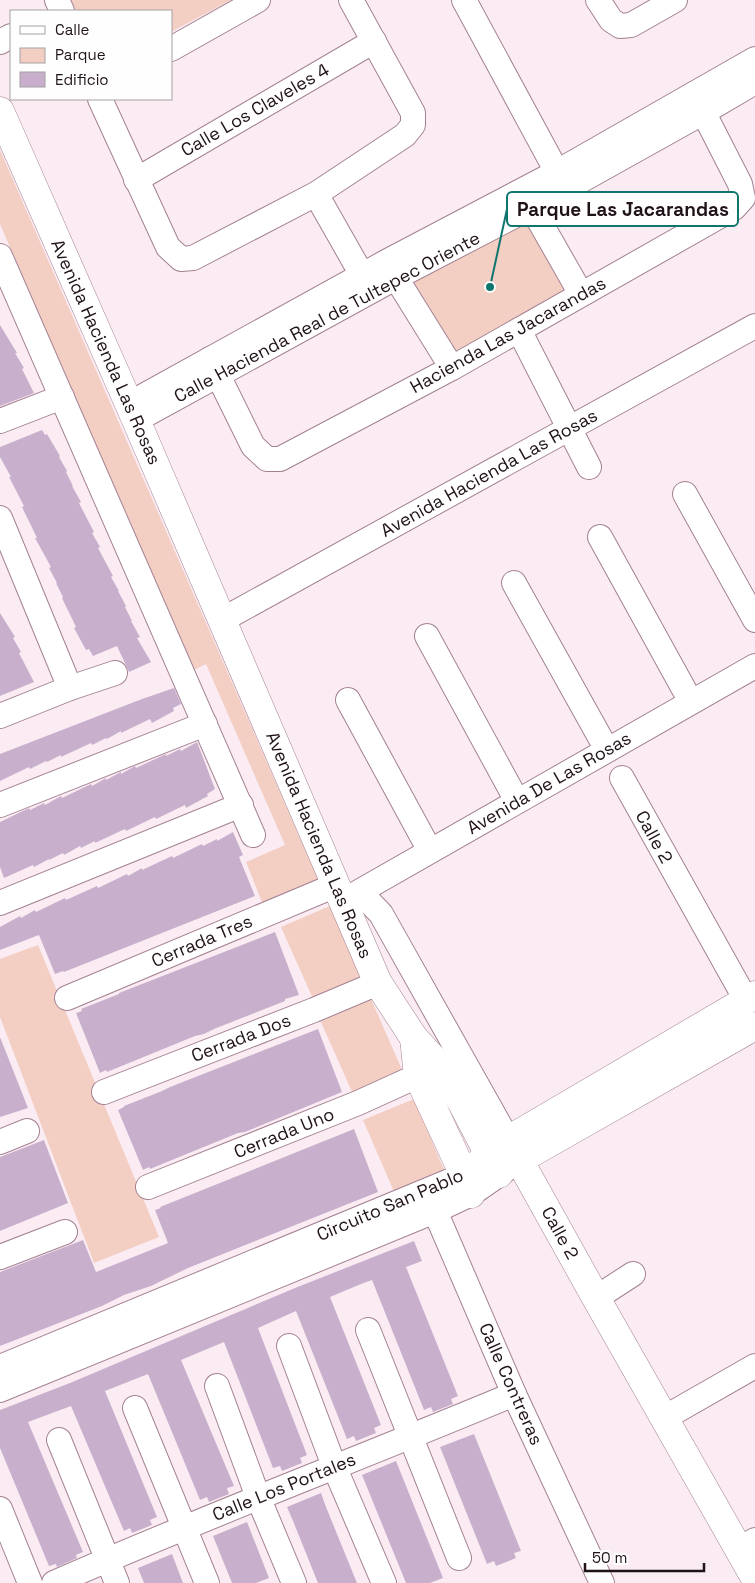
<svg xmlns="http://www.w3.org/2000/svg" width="755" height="1583" font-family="'Space Grotesk',sans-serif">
	<rect width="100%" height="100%" fill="#fbecf4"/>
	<g fill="#f3cec3">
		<path d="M71,0H231L171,32V11H76Z"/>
		<path d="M0,150L319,882L262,902L246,862L285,845L206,664L192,671L0,224Z"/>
		<path d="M524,215L569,293L455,358L410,280Z"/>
		<path d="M332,905L364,978L314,1001L281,927Z"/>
		<path d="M38,945L159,1237L94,1263L0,1017V959Z"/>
		<path d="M371,999L403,1072L353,1094L320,1020Z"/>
		<path d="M414,1099L445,1172L395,1194L363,1120Z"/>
	</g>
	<g fill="#c8b0cd">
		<path d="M0,325L17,353H15L24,368L22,369L34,393L0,406Z"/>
		<path d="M42,430L45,435L47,434L60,456L59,457L67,471L66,472L73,486H72L81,502L79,503L94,532L92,533L100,547L98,548L113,576L111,577L119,591H118L126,606L125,607L132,621H131L140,637L137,638L151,662L129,672L117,646L93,656L89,649L86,650L74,628L76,627L62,598L63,597L56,583H57L49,568L51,567L35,538H37L22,507L24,506L9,477H11L0,457V447Z"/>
		<path d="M0,613L15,637L13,638L21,652L19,653L34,682L0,696Z"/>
		<path d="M174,688L181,704L173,708L174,711L152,723L150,719L121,733V731L107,739L106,738L92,745L91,743L61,757V755L47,762L46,761L30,769L29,767L0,781V754L142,699Z"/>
		<path d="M197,742L215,789L207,794L208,796L186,808L185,805L156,819L155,817L126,831L125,829L95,843V841L81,848L80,846L64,855L63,853L49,860V859L34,867L33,865L4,878L0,867V822L29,808L30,810L44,803L45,805L61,796L62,798L91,784L92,786L106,778V780L121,772V774L135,766L136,768L166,754V756L180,749L181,751Z"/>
		<path d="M233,832L243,855L239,857L255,896L64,972L63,971L55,974L39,935L0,950V927L20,916L21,918L35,910L36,912L65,898L66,900L97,886L98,888L127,874L128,876L142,868V870L172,856L173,858L202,844L203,846L217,839V841Z"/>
		<path d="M275,932L299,995L285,999V1001L214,1029L204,1034L195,1036L107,1072L106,1070L100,1073L76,1013L82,1011L81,1009L119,994V993Z"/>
		<path d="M318,1029L342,1092L245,1132L238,1133L150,1169L149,1167L143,1170L118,1110L124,1107V1106L162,1091L170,1087Z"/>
		<path d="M0,1037L28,1108L0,1117Z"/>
		<path d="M354,1129L378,1192L188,1268L151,1286L124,1295L102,1306L0,1346V1272L83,1240L96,1272L168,1243L155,1210L161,1208L160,1207Z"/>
		<path d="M44,1140L68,1203L0,1231V1157Z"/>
		<path d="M414,1241L422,1261L406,1267L458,1396L451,1399L453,1404L433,1412L431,1407L424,1410L372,1280L361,1284L330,1297L381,1425L374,1428L376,1433L356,1441L354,1436L347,1439L296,1311L258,1328L307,1455L300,1458L302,1463L282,1471L280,1466L273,1468L224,1342L181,1360L234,1486L227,1488L229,1494L209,1502L207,1497L200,1500L148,1374L105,1391L157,1517L150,1520L152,1525L132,1533L130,1528L124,1531L71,1406L28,1422L83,1552L76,1555L77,1558L57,1567L56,1564L49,1566L0,1448V1410L70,1383L295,1288Z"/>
		<path d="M474,1434L521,1551L514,1553L516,1558L496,1566L494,1561L487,1564L440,1447Z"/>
		<path d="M396,1461L443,1578L430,1583H406L362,1475Z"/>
		<path d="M321,1493L326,1507L357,1583H318L293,1521L287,1507Z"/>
		<path d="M247,1522L269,1578L256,1583H232L213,1536Z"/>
		<path d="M172,1554L183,1583H144L138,1568Z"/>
	</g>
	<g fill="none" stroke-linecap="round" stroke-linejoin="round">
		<g stroke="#a38192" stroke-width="26">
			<g id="minor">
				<path d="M57,0L62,11"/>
				<path d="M464,0L564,185"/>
				<path d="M598,0L611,20L620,26L631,25L675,0"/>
				<path d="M0,42L11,36"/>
				<path d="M171,49L258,0"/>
				<path d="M100,99L168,247L181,259L193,258L316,194L405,135L413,125V113L351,0"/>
				<path d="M136,180L374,41"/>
				<path d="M316,194L362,275"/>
				<path d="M532,208L581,294"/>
				<path d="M0,256L253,835"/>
				<path d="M388,265L452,368"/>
				<path d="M519,330L589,467"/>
				<path d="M210,359L253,446L267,459H280L452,368L734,208L743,198L740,184L694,94"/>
				<path d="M129,404L386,262L557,172L755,59"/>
				<path d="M136,420L395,278L566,189L704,112L755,82"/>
				<path d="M0,421L62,397"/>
				<path d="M685,494L755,620"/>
				<path d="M0,518L70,688"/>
				<path d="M600,537L691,702"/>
				<path d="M514,583L607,750"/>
				<path d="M222,620L755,326"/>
				<path d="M427,636L517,801"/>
				<path d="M348,700L430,851"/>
				<path d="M0,716L70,688L115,673"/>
				<path d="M622,778L746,1000"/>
				<path d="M0,805L205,724"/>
				<path d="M360,892L381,914L508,1140"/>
				<path d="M343,901L755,666"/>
				<path d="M0,903L241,805"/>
				<path d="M67,998L336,885"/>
				<path d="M104,1092L314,1010L378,983"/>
				<path d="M0,1142L27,1131"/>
				<path d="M148,1187L358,1103L435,1068"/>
				<path d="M435,1211L514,1394L602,1583"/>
				<path d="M0,1257L65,1232"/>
				<path d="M596,1298L633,1274"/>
				<path d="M368,1330L459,1558"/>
				<path d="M289,1346L334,1466L384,1583"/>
				<path d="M0,1367L464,1175"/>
				<path d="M217,1386L258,1497L294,1583"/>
				<path d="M0,1390L435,1211L471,1194L514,1164"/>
				<path d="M135,1408L207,1583"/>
				<path d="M664,1418L755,1366"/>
				<path d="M59,1440L117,1583"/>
				<path d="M0,1509L30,1583"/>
				<path d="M739,1549L755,1540"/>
				<path d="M54,1583C206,1516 361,1458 514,1394"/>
			</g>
		</g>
		<g stroke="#a38192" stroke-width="29">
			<g id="major">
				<path d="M0,111L136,420L378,983L414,1038L440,1066L462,1103L499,1174"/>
				<path d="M414,1038L418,1076L464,1175L471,1194"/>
				<path d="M508,1140L596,1298L755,1578"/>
				<path d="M519,1160L755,1026"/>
				<path d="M464,1175L508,1140L755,995"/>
			</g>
		</g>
		<use href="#minor" stroke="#fff" stroke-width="24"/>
		<use href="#major" stroke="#fff" stroke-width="28"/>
	</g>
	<g text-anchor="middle" stroke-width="4" stroke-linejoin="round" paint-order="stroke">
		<g font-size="18" fill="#1f1219" stroke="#fefefe">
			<text transform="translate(255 110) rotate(-30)" y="6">Calle Los Claveles 4</text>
			<text transform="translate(327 317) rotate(-28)" y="6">Calle Hacienda Real de Tultepec Oriente</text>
			<text transform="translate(508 335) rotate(-29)" y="6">Hacienda Las Jacarandas</text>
			<text transform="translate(106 352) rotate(66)" y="6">Avenida Hacienda Las Rosas</text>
			<text transform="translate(489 473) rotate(-29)" y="6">Avenida Hacienda Las Rosas</text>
			<text transform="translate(549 783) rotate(-30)" y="6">Avenida De Las Rosas</text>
			<text transform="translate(654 837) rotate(61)" y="6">Calle 2</text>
			<text transform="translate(319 845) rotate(67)" y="6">Avenida Hacienda Las Rosas</text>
			<text transform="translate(202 941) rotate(-23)" y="6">Cerrada Tres</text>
			<text transform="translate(241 1038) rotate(-21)" y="6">Cerrada Dos</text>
			<text transform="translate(284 1133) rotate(-22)" y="6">Cerrada Uno</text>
			<text transform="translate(390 1205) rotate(-23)" y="6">Circuito San Pablo</text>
			<text transform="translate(560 1233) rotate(61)" y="6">Calle 2</text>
			<text transform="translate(511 1384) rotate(66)" y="6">Calle Contreras</text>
			<text transform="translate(284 1487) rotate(-22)" y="6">Calle Los Portales</text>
		</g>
	</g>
	<path fill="none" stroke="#0f766e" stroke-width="2" d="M490 287L507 209"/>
	<circle fill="#0f766e" stroke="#fefefe" stroke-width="2" cx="490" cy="287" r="5"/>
	<rect fill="#fefefe" stroke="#0f766e" stroke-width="2" x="507" y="192" width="231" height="34" rx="5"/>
	<g font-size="19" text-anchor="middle" font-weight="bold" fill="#1f1219">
		<text x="623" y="216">Parque Las Jacarandas</text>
	</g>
	<rect x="10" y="10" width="162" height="90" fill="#fefefe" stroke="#a5a0a2"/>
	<rect x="20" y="26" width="25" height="8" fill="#ffffff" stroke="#a5a0a2"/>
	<text x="55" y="35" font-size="15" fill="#1f1219">Calle</text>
	<rect x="20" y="48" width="25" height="15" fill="#f3cec3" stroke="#a5a0a2"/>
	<text x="55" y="60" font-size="15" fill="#1f1219">Parque</text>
	<rect x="20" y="72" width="25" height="15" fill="#c8b0cd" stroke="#a5a0a2"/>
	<text x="55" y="85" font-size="15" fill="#1f1219">Edificio</text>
	<path d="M585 1563v8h119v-8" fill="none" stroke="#1f1219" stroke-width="2.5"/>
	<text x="592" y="1563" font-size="15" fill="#1f1219" stroke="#fefefe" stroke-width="4" paint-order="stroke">50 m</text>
</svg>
